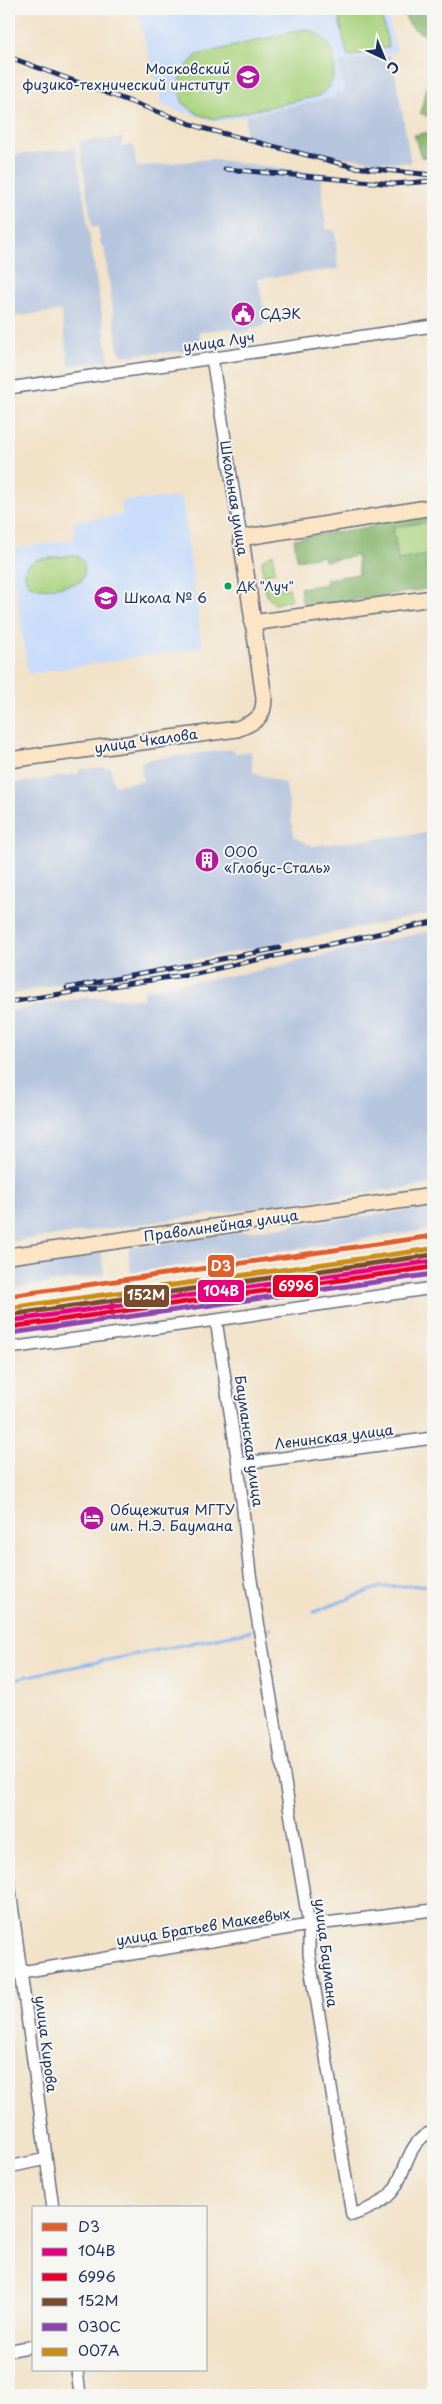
<svg xmlns="http://www.w3.org/2000/svg" width="442" height="2404" font-family="'Playpen Sans',sans-serif">
<rect width="100%" height="100%" fill="#f6f6f2"/>
<filter id="ink" filterUnits="userSpaceOnUse"><feTurbulence type="fractalNoise" baseFrequency=".02" numOctaves="2"/><feDisplacementMap in="SourceGraphic" scale="10" xChannelSelector="R" yChannelSelector="G"/><feConvolveMatrix kernelMatrix="1 2 1 2 8 2 1 2 1" color-interpolation-filters="sRGB"/></filter>
<filter id="wash" filterUnits="userSpaceOnUse"><feTurbulence type="fractalNoise" baseFrequency=".0096" numOctaves="4" result="noise"/><feDisplacementMap in="SourceGraphic" scale="20" xChannelSelector="R" yChannelSelector="G"/><feGaussianBlur stdDeviation="1.12" result="paint"/><feColorMatrix in="noise" values="0 0 0 0 0 0 0 0 0 0 0 0 0 0 0 0 0 1.4 0 .05"/><feComposite in="paint" operator="in"/></filter>
<g filter="url(#wash)">
<rect width="100%" height="100%" fill="#f2e2c8"/>
<path fill="#c9dcf9" d="M136,9H386L397,52L340,62L344,93H336V97L217,122L163,106Z
M182,497L202,647L28,674L10,549L75,539L73,521L123,515L120,501Z"/>
<path fill="#b6c5de" d="M390,55L398,88L411,163L374,161L313,153L245,136L246,116L336,97V93H344L339,62Z
M123,138L121,147L133,145L137,167L211,159L321,174L326,229L335,231L338,269L258,279L266,321L262,327L249,328L250,332L238,333L231,328L199,332L200,345L194,350L123,356L118,349L104,246H101L98,227H92L79,141Z
M76,148L109,361L69,366L61,311L9,317V158L15,155Z
M233,749L235,753L251,751L253,772L286,784L294,837L313,846L433,832V913L209,957L80,979L9,995V784L79,774V769L111,767L114,785L143,781L141,763L146,760Z
M433,930V1184L9,1242V1011L87,997L144,999V990L252,972Z
M433,1207V1229L131,1273L128,1253L131,1247Z
M101,1250L104,1275L9,1289V1263Z"/>
<path fill="#aad37e" stroke="#62816e" d="M337,9H380L389,47L348,57Z
M305,29C337,36 346,78 318,96L216,119L199,115L182,102L179,85L182,71L197,55Z
M433,521V554L398,560L393,527Z
M273,554L275,572L268,573L270,583L279,582L280,589L289,588L291,600L275,604C261,596 264,574 262,560Z
M72,555L79,557L84,562V576L80,582C63,586 18,600 26,567L36,560Z"/>
<path fill="#87b56d" stroke="#517266" d="M403,9H433V38C416,32 407,27 403,9Z
M431,72L433,73V119L420,113Z
M430,132L433,133V158L421,157L414,135Z
M433,507V521L393,527L398,560L433,554V588L303,608L300,588L327,584L326,579L359,574L357,556L324,561L323,556L297,560L294,539L375,526V517Z"/>
<g fill="none" stroke-linecap="round" stroke-linejoin="round">
<path stroke="#81b2ed" stroke-width="3" d="M314,1612L380,1587L433,1585
M268,1630L271,1629
M9,1680L251,1631"/>
</g>
</g>
<g filter="url(#ink)">
<g fill="none" stroke-linecap="round" stroke-linejoin="round">
<defs>
<path id="street" d="M212,358L241,538
M9,388L433,326
M216,1320L238,1464L250,1574L309,1925V1954L352,2215C366,2211 386,2202 395,2188C407,2168 408,2141 433,2131
M9,1348L216,1320L433,1288
M238,1464L433,1438
M9,1883L53,2208
M9,1974L309,1925L433,1910
M9,2167L46,2159
M12,2350L34,2346
M77,2370L80,2395"/>
<path id="secondary" d="M252,623L433,598
M9,760L237,729C255,722 264,719 264,698L241,538L433,507
M9,1256L433,1196"/>
</defs>
<use href="#street" stroke="#666e83" stroke-width="14"/>
<use href="#secondary" stroke="#666e83" stroke-width="18"/>
<use href="#street" stroke="#fff" stroke-width="11"/>
<use href="#secondary" stroke="#fce5c4" stroke-width="15"/>
<defs>
<path id="rail" d="M9,57L202,128L354,167L433,175
M225,169L394,184L433,181
M67,988L279,948
M9,1002L196,973L433,922"/>
</defs>
<use href="#rail" stroke="#1b2f5e" stroke-width="5"/>
<use href="#rail" stroke="#f6f6f2" stroke-width="3" stroke-dasharray="9" stroke-linecap="butt"/>
<defs>
<path id="rail-1" d="M9,1296L433,1236"/>
<path id="rail-2" d="M9,1321L433,1261"/>
<path id="rail-3" d="M10,1327L433,1267"/>
<path id="rail-4" d="M9,1315L432,1255"/>
<path id="rail-5" d="M11,1333L433,1274"/>
<path id="rail-6" d="M9,1308L431,1249"/>
</defs>
<use href="#rail-1" stroke="#f6f6f2" stroke-width="9"/>
<use href="#rail-2" stroke="#f6f6f2" stroke-width="9"/>
<use href="#rail-3" stroke="#f6f6f2" stroke-width="9"/>
<use href="#rail-4" stroke="#f6f6f2" stroke-width="9"/>
<use href="#rail-5" stroke="#f6f6f2" stroke-width="9"/>
<use href="#rail-6" stroke="#f6f6f2" stroke-width="9"/>
<use href="#rail-1" stroke="#e15d29" stroke-width="5"/>
<use href="#rail-2" stroke="#e5007d" stroke-width="5"/>
<use href="#rail-3" stroke="#e4002b" stroke-width="5"/>
<use href="#rail-4" stroke="#7a4b2a" stroke-width="5"/>
<use href="#rail-5" stroke="#8e44ad" stroke-width="5"/>
<use href="#rail-6" stroke="#cb8e13" stroke-width="5"/>
</g>
</g>
<defs>
<symbol id="university-disc" viewBox="-11 -11 22 22"><circle r="9.5" fill="#b5179e" stroke="#f6f6f2"/><path d="M0-5L7-2L0 1L-7-2ZM-4 1L0 2.5L4 1V4Q0 6-4 4Z" fill="#fff"/></symbol>
<symbol id="civic-disc" viewBox="-11 -11 22 22"><circle r="9.5" fill="#b5179e" stroke="#f6f6f2"/><path d="M-.6-6.5H3V-4.5H.6V-3L4-1V1h2V6H-6V1h2V-1L-.6-3ZM-1.2 2.5V6h2.4V2.5Z" fill="#fff"/></symbol>
<symbol id="school-disc" viewBox="-11 -11 22 22"><circle r="9.5" fill="#b5179e" stroke="#f6f6f2"/><path d="M0-5L7-2L0 1L-7-2ZM-4 1L0 2.5L4 1V4Q0 6-4 4Z" fill="#fff"/></symbol>
<symbol id="building-disc" viewBox="-11 -11 22 22"><circle r="9.5" fill="#b5179e" stroke="#f6f6f2"/><path d="M-4-6H4V6H1V3H-1V6H-4ZM-2.5-4.3h1.7v1.8h-1.7ZM.8-4.3h1.7v1.8H.8ZM-2.5-1h1.7V.8h-1.7ZM.8-1h1.7V.8H.8Z" fill="#fff"/></symbol>
<symbol id="hotel-disc" viewBox="-11 -11 22 22"><circle r="9.5" fill="#b5179e" stroke="#f6f6f2"/><path d="M-6-4.5h1.5V1H6V5H4.5V3h-9V5H-6ZM-4 0a1.8 1.8 0 1 1 3.6 0ZM.5 0V-2.5h3Q6-2.5 6 0Z" fill="#fff"/></symbol>
</defs>
<g fill-rule="evenodd">
<use href="#university-disc" x="234" y="63" width="28" height="28"/>
<use href="#civic-disc" x="229" y="300" width="28" height="28"/>
<use href="#school-disc" x="92" y="584" width="28" height="28"/>
<use href="#building-disc" x="193" y="846" width="28" height="28"/>
<use href="#hotel-disc" x="78" y="1504" width="28" height="28"/>
</g>
<circle fill="#00a651" stroke="#f6f6f2" stroke-width="2" cx="228" cy="586" r="4.5"/>
<g text-anchor="middle" stroke-width="4" stroke-linejoin="round" paint-order="stroke">
<g font-size="13" fill="#1b2f5e" stroke="#f6f6f2" text-anchor="start">
<text x="237" y="591">ДК "Луч"</text>
</g>
<g font-size="14" fill="#1b2f5e" stroke="#f6f6f2" text-anchor="start">
<text x="230" y="74" text-anchor="end">Московский<tspan x="230" dy="16">физико-технический институт</tspan></text>
<text x="260" y="319">СДЭК</text>
<text x="124" y="603">Школа № 6</text>
<text x="224" y="857">ООО<tspan x="224" dy="16">«Глобус-Сталь»</tspan></text>
<text x="110" y="1515">Общежития МГТУ<tspan x="110" dy="16">им. Н.Э. Баумана</tspan></text>
</g>
<g font-size="14" fill="#1b2f5e" stroke="#f6f6f2">
<text transform="translate(219 342) rotate(-8)" y="5">улица Луч</text>
<text transform="translate(234 498) rotate(81)" y="5">Школьная улица</text>
<text transform="translate(146 741) rotate(-8)" y="5">улица Чкалова</text>
<text transform="translate(221 1226) rotate(-8)" y="5">Праволинейная улица</text>
<text transform="translate(334 1437) rotate(-7)" y="5">Ленинская улица</text>
<text transform="translate(249 1441) rotate(82)" y="5">Бауманская улица</text>
<text transform="translate(203 1927) rotate(-9)" y="5">улица Братьев Макеевых</text>
<text transform="translate(326 1953) rotate(83)" y="5">улица Баумана</text>
<text transform="translate(46 2044) rotate(83)" y="5">улица Кирова</text>
</g>
</g>
<g stroke="#f6f6f2" stroke-width="2">
<rect x="207" y="1254" width="28" height="24" rx="5" fill="#e15d29"/>
<rect x="272" y="1274" width="47" height="24" rx="5" fill="#e4002b"/>
<rect x="197" y="1279" width="48" height="24" rx="5" fill="#e5007d"/>
<rect x="123" y="1284" width="47" height="24" rx="5" fill="#7a4b2a"/>
</g>
<g font-size="14" text-anchor="middle" font-weight="bold" fill="#fff">
<text x="221" y="1271">D3</text>
<text x="296" y="1291">6996</text>
<text x="221" y="1296">104В</text>
<text x="146" y="1300">152М</text>
</g>
<rect width="442" height="2404" fill="none" stroke="#f6f6f2" stroke-width="30"/>
<rect x="32" y="2206" width="175" height="165" fill="#f6f6f2" stroke="#9ea6b7"/>
<rect x="42" y="2223" width="25" height="8" fill="#e15d29" stroke="#9ea6b7"/>
<text x="78" y="2232" font-size="15" fill="#1b2f5e">D3</text>
<rect x="42" y="2248" width="25" height="8" fill="#e5007d" stroke="#9ea6b7"/>
<text x="78" y="2256" font-size="15" fill="#1b2f5e">104В</text>
<rect x="42" y="2273" width="25" height="8" fill="#e4002b" stroke="#9ea6b7"/>
<text x="78" y="2282" font-size="15" fill="#1b2f5e">6996</text>
<rect x="42" y="2298" width="25" height="8" fill="#7a4b2a" stroke="#9ea6b7"/>
<text x="78" y="2306" font-size="15" fill="#1b2f5e">152М</text>
<rect x="42" y="2323" width="25" height="8" fill="#8e44ad" stroke="#9ea6b7"/>
<text x="78" y="2332" font-size="15" fill="#1b2f5e">030C</text>
<rect x="42" y="2348" width="25" height="8" fill="#cb8e13" stroke="#9ea6b7"/>
<text x="78" y="2356" font-size="15" fill="#1b2f5e">007А</text>
<g transform="translate(384 58) rotate(136)" stroke="#f6f6f2" stroke-width="4" paint-order="stroke">
<path d="M0-4L9 19L0 12L-9 19Z" fill="#1b2f5e"/>
<text y="-8" font-size="14" font-weight="bold" text-anchor="middle" fill="#1b2f5e">С</text>
</g>
</svg>
